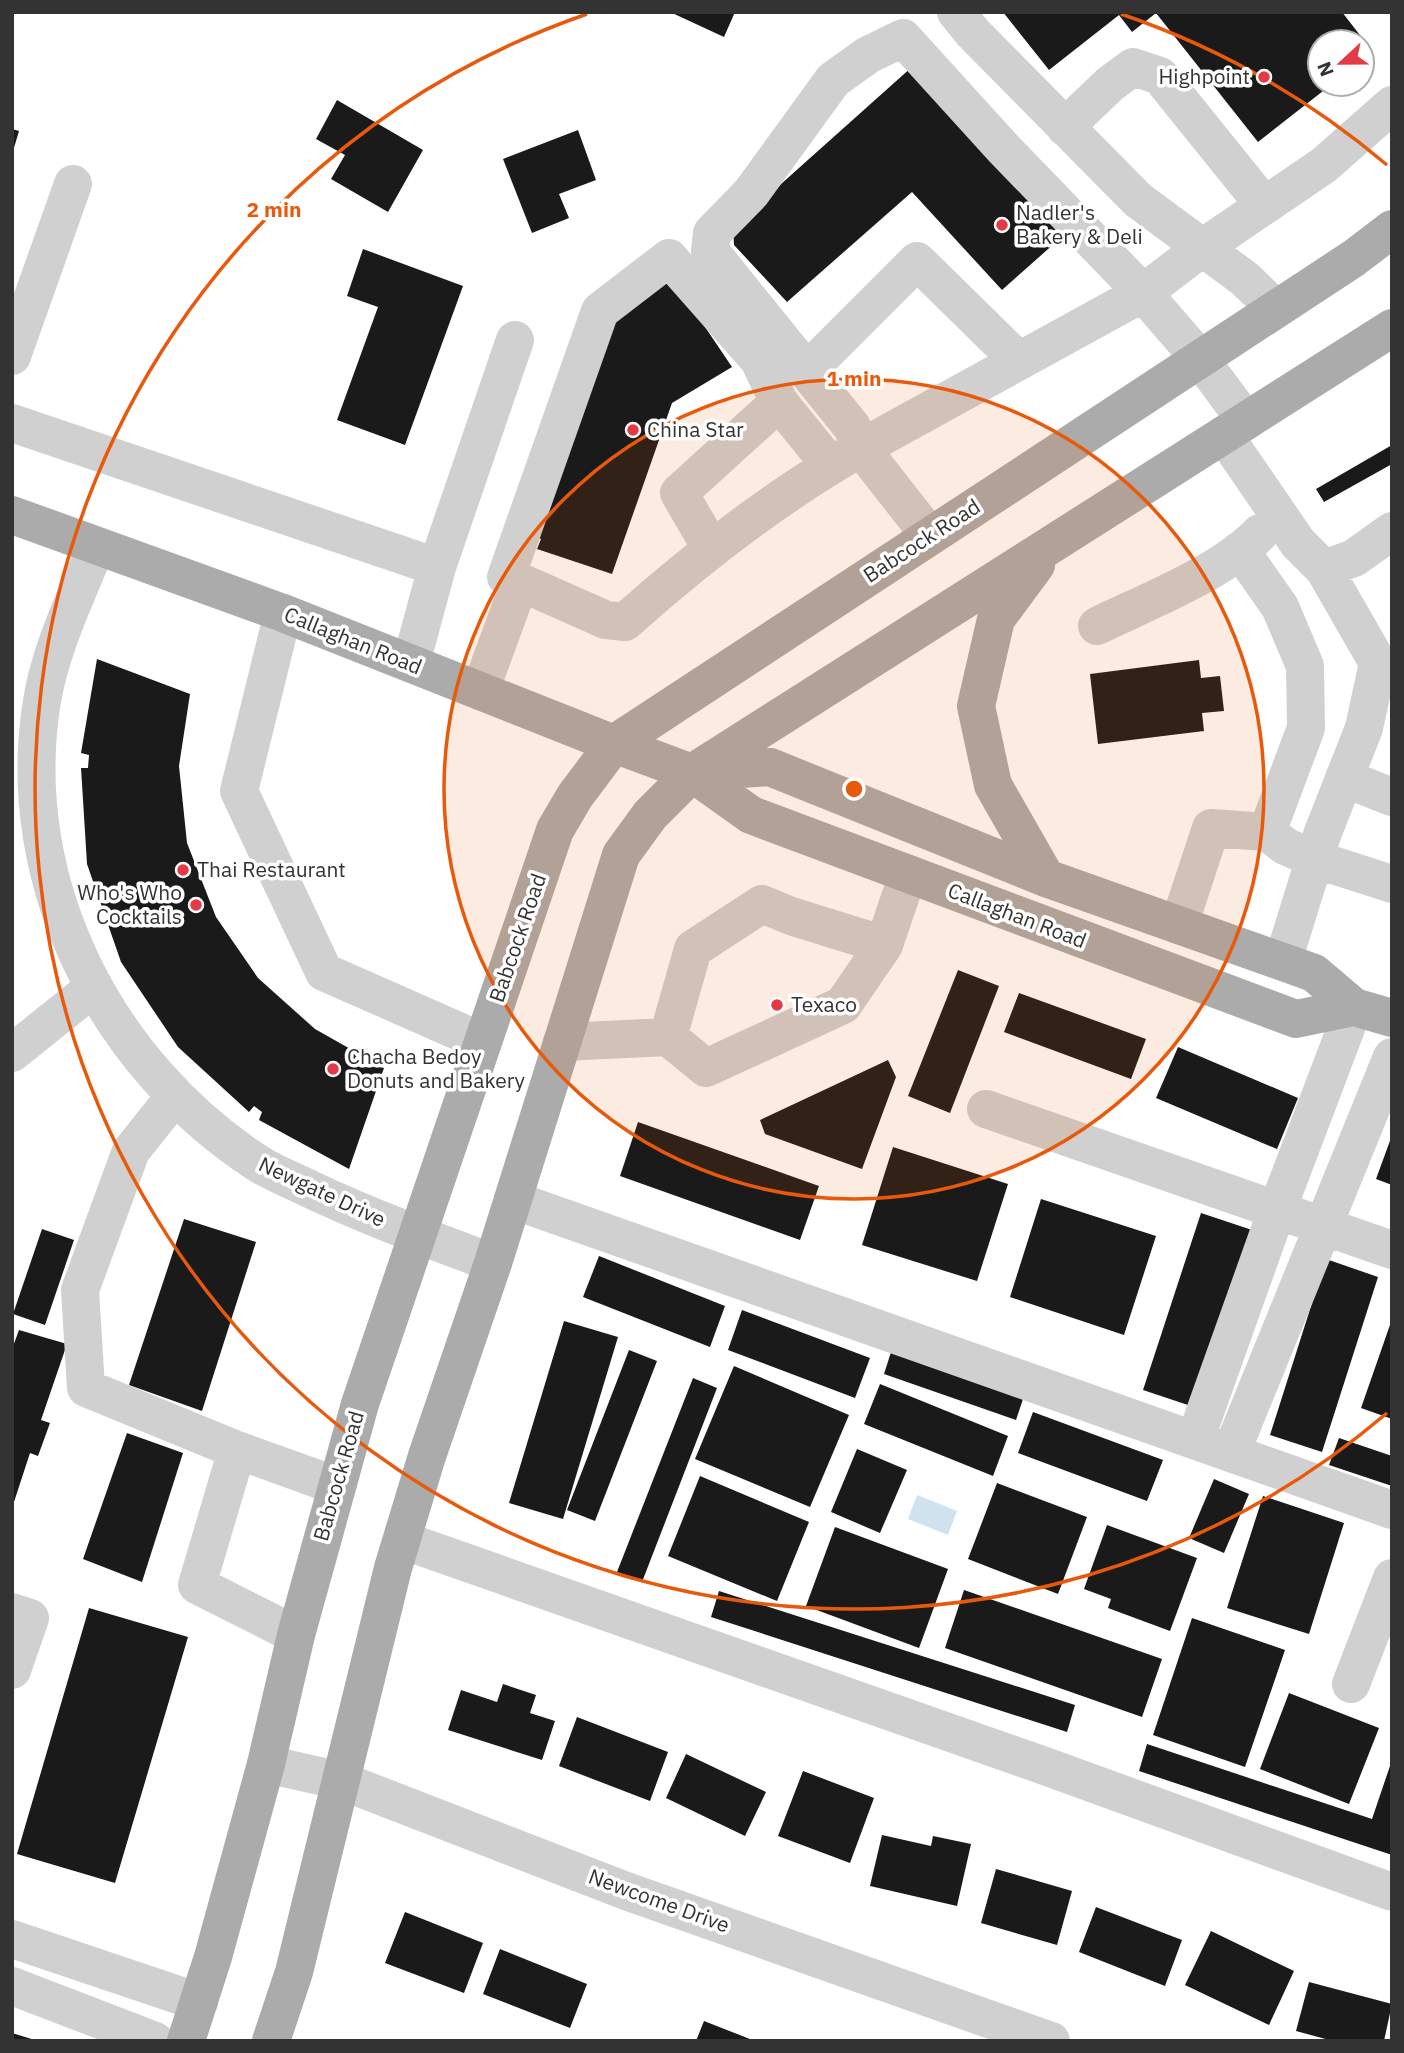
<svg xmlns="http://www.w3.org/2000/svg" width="1404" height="2053" font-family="'IBM Plex Sans',sans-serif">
<rect width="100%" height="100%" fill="#fff"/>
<path fill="#cfe2ee" d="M917,1495L957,1511L948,1535L908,1519Z"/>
<path fill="#1a1a1a" d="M670,12H735L724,37Z
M1003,12H1342L1373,52L1362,60V42H1320V84H1332L1258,142L1156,13L1132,32L1119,15L1049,70Z
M913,66L1065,234L1002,290L912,192L787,302L734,245L733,227Z
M337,100L423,150L388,212L331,179L345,155L316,139Z
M12,129L19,131L13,151H12Z
M578,130L596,180L559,194L569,218L532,233L503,159Z
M363,249L463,286L405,445L337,420L378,307L347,296Z
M672,278L732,367L672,403L612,574L537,549L541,539L529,535L619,309Z
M1392,445V464L1324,502L1316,489Z
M97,659L190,694L179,766L187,843L216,917L258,978L315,1029L384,1068L349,1169L259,1120L262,1112L254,1106L249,1112L178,1047L121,962L87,864L81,768H88L89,755L81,753Z
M1199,660L1201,678L1220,676L1224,711L1202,713L1204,731L1098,744L1090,674Z
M958,970L999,986L950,1113L908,1096Z
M1019,993L1146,1039L1131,1079L1004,1032Z
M1178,1047L1298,1098L1277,1149L1156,1098Z
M888,1060L896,1077L862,1169L765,1134L760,1120Z
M638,1122L819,1186L800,1240L620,1176Z
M1391,1138H1392V1185L1376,1179Z
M893,1147L1008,1184L977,1281L862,1245Z
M1041,1199L1156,1236L1124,1335L1010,1297Z
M1201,1213L1252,1230L1194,1407L1143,1390Z
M184,1219L256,1242L202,1411L129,1385Z
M42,1229L74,1240L45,1325L13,1314Z
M599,1256L725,1306L710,1347L583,1297Z
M1326,1259L1378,1277L1322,1452L1270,1435Z
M742,1310L870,1358L855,1398L728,1350Z
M564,1321L618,1337L563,1519L509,1503Z
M1391,1322H1392V1419L1361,1408Z
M19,1330L67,1344L41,1420L50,1423L38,1456L30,1453L13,1505L12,1349Z
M892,1349L1024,1396L1016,1420L884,1374Z
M629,1350L657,1361L595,1521L567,1510Z
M734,1366L849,1415L810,1507L695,1459Z
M693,1378L717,1388L642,1582L617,1572Z
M880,1384L1008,1436L993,1476L864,1424Z
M1033,1412L1163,1460L1147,1501L1018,1453Z
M127,1433L183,1453L142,1582L83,1559Z
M1339,1438L1392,1456V1486L1329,1465Z
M857,1449L907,1470L880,1533L831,1512Z
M700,1476L809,1522L777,1601L668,1556Z
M1214,1479L1249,1494L1224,1553L1189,1538Z
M997,1483L1087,1517L1058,1594L968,1559Z
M1263,1496L1344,1523L1309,1634L1227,1608Z
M1107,1525L1197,1558L1170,1631L1108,1608L1111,1599L1084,1589Z
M835,1527L948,1569L919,1648L806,1606Z
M964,1590L1162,1659L1142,1717L945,1648Z
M719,1591L1075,1705L1067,1732L711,1617Z
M89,1608L188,1637L115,1883L17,1854Z
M1192,1618L1285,1650L1245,1767L1153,1735Z
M503,1684L536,1695L530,1713L555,1721L542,1760L448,1730L461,1690L497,1702Z
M1289,1693L1379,1728L1349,1804L1260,1769Z
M577,1717L668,1752L650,1801L559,1766Z
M1147,1744L1372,1819L1392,1760V1855L1139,1771Z
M686,1754L766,1792L745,1836L666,1798Z
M803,1771L874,1798L850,1863L778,1836Z
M882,1835L931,1846L933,1836L971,1844L957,1906L870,1886Z
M996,1869L1072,1891L1057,1945L981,1923Z
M1096,1907L1182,1940L1165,1986L1079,1952Z
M405,1912L483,1943L464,1993L385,1963Z
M1211,1931L1294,1971L1269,2025L1185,1985Z
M500,1949L587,1984L570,2028L483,1994Z
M1309,1982L1392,2004L1384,2041H1333L1296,2031Z
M704,2021L755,2041H696Z
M12,2033L35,2040V2041H12Z"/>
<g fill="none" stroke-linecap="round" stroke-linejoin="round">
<path stroke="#d0d0d0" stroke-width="38" d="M956,12L973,33L1138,200L1245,279L1276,309
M1065,127L1110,84L1133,67L1160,76L1264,205
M12,356L73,184
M807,371L917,261L1019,361
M1246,421L1200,359L1143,293L861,448L852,427L710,251L712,233L751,193L833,80L868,55L903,38L1002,147L1143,293L1202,248L1324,165L1392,105
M12,423L437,567L411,663
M1224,435L1298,543L1324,569L1378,663L1364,728L1322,835L1283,961
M96,547C76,597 51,647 42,701C12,883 107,1066 259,1164C275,1174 294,1181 312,1190C371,1218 432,1240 493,1263
M711,548L679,493L779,402L830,465
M1240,550L1280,607L1305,666L1306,728L1267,832
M437,567L515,340
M1324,569L1354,558L1392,531
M520,582L506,577L600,311L669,258L759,360L779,402
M283,613L239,791L324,972L483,1042
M1097,626C1148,601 1220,574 1260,533
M480,691L520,582L606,620L625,622C698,557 776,496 861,448L930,536
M1344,778L1392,797
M1179,925L1211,828L1267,832L1285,846L1314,859L1392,884
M668,1037L693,949L762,904L791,916L884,945
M562,1042L668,1037L706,1068L843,1005L884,945L908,874
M12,1053L93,988
M175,1096L131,1151L80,1290L86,1388L237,1450
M986,1109L1392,1250
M513,1200L1392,1510
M1195,1440L1277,1210L1354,1007
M1231,1453L1392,1057
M402,1540L1042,1765L1392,1892
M12,1612L30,1618L12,1670
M296,1635L197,1585L237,1450L337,1486
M1351,1684L1392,1578
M266,1764L342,1781L626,1891L1051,2041
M12,1939L199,2002
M12,1986L155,2041"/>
<path stroke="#ababab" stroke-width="38" d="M12,515L283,613L614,744L692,773L751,815L1296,1019L1354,1007
M1036,565L996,619L976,706L993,785L1046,878
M698,772L770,767L1046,878L1314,973L1354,1007L1392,1018
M186,2041L213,1957L266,1764L296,1635L360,1404L555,830L575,796L614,744L1354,258L1392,229
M271,2041L294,1972L393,1568L427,1456L493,1263L621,855L650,815L692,773L1392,328"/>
</g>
<circle cx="854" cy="789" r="410" fill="#e8590c" fill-opacity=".12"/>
<g fill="none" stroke="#e8590c" stroke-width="3.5">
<circle cx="854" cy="789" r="410"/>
<path d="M1387 1413A820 820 0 1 1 587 14M1121 14A820 820 0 0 1 1387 165"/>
</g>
<g fill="#e63946" stroke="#fff" stroke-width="2.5">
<circle cx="1264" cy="77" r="7"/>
<circle cx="1002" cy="225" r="7"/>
<circle cx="633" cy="430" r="7"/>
<circle cx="183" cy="870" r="7"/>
<circle cx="196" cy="905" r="7"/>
<circle cx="777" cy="1005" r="7"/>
<circle cx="333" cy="1069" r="7"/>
</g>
<g text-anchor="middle" stroke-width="7" stroke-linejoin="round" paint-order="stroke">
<g font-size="21" fill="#333" stroke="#fff" text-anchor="start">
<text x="1250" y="84" text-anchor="end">Highpoint</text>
<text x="1016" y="220">Nadler's<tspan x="1016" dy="24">Bakery &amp; Deli</tspan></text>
<text x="647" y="437">China Star</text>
<text x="197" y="877">Thai Restaurant</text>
<text x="182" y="900" text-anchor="end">Who's Who<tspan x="182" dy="24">Cocktails</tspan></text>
<text x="791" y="1012">Texaco</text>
<text x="347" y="1064">Chacha Bedoy<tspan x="347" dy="24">Donuts and Bakery</tspan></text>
</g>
<g font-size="21" fill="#333" stroke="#fff">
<text transform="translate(922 541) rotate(-33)" y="7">Babcock Road</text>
<text transform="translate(353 641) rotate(22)" y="7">Callaghan Road</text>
<text transform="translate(1017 916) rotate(21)" y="7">Callaghan Road</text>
<text transform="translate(518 938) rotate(-71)" y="7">Babcock Road</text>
<text transform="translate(322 1192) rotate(25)" y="7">Newgate Drive</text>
<text transform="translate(339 1476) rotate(-74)" y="7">Babcock Road</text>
<text transform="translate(659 1901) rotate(20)" y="7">Newcome Drive</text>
</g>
</g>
<circle cx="854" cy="789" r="10" fill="#e8590c" stroke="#fff" stroke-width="3.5"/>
<g font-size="21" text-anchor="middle" font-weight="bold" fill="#e8590c" stroke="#fff" stroke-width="7" stroke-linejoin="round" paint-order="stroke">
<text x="274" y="217">2 min</text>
<text x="854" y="386">1 min</text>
</g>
<rect width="1404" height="2053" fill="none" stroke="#333333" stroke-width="28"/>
<g transform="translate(1341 63) rotate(248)"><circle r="33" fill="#ffffff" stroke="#adadad" stroke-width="2"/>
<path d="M0-5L12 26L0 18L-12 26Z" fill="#e63946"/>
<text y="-10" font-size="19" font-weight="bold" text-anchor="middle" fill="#333333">N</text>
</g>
</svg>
